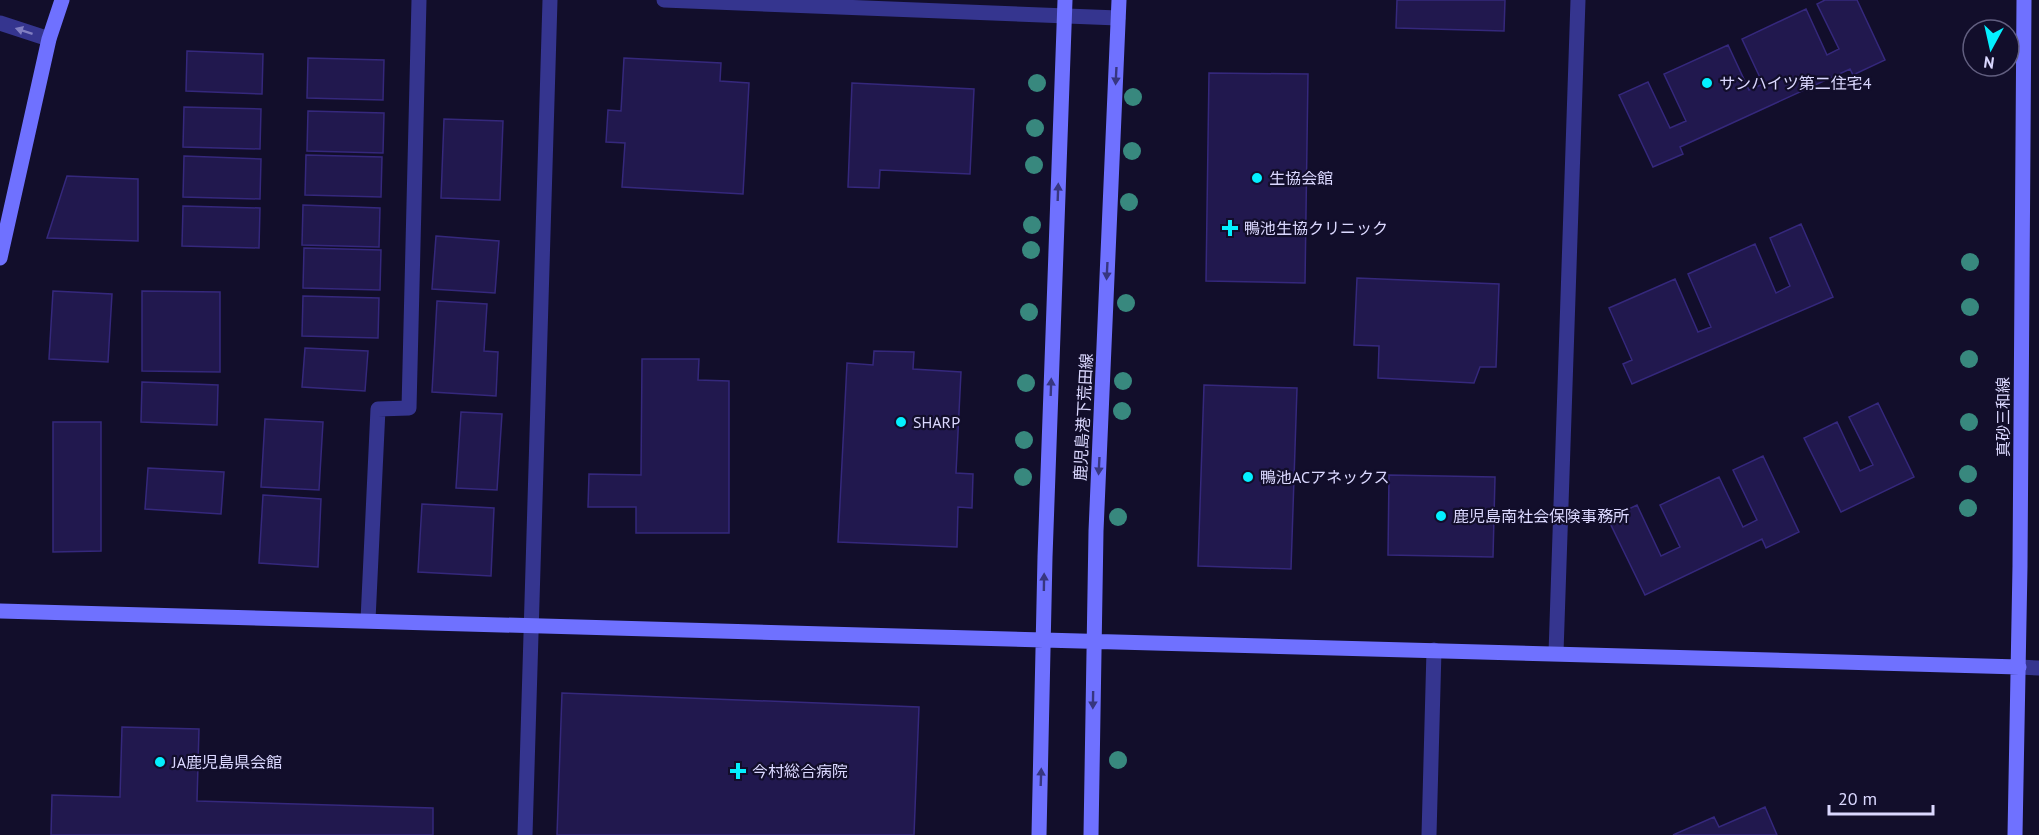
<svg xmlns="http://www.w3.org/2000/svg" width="2039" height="835" font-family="'PT Sans','Noto Sans JP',sans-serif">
<rect width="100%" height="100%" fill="#120e2b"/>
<path fill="#21184e" stroke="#35287c" stroke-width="1.5" d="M1397,0H1505L1504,31L1396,28Z
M1825,0H1857L1885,60L1853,75L1850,69L1680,147L1683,154L1653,167L1619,95L1648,82L1670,128L1686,121L1664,74L1728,45L1749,90L1763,84L1742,39L1806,9L1827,55L1839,49L1817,4Z
M187,51L263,54L262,94L186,91Z
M308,58L384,60L383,100L307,98Z
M624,58L721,63L720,81L749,83L743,194L622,187L625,143L606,142L608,110L621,111Z
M1209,73L1308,74L1305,283L1206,281Z
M852,83L974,89L970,174L880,170L879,188L848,187Z
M184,107L261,109L260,149L183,147Z
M308,111L384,113L383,153L307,151Z
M444,119L503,121L500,200L441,198Z
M306,155L382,157L381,197L305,195Z
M184,156L261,159L260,199L183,197Z
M67,176L138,179V241L47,238Z
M303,205L380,208L379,247L302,245Z
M183,206L260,208L259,248L182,246Z
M1801,224L1833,297L1632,384L1623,364L1632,360L1609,308L1675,279L1698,332L1711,327L1688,274L1755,244L1776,293L1790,286L1770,238Z
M436,236L499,241L495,293L432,289Z
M304,248L381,250L380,290L303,288Z
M1357,278L1499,284L1496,367H1480L1474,383L1378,378L1379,346L1354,345Z
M53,291L112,294L108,362L49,359Z
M142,291L220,292V372L142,371Z
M303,296L379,298L378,338L302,336Z
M437,301L487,304L484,351L498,352L496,396L432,392Z
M305,348L368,351L365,391L302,387Z
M874,351L914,352L913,369L961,372L956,473L973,474L972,508L958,507L957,547L838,542L847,363L873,365Z
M642,359H699L698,380L729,381V533H636V507H588L589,474L641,475Z
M142,382L218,385L217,425L141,422Z
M1204,385L1297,388L1291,569L1198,566Z
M1878,403L1914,477L1841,512L1804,438L1837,422L1860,471L1873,465L1849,417Z
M461,412L502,414L497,490L456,488Z
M265,419L323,422L319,490L261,487Z
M53,422H101V551L53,552Z
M1763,456L1799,532L1766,548L1762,539L1645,595L1608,519L1637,505L1661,556L1680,547L1660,505L1719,477L1743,527L1757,520L1733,470Z
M148,468L224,472L221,514L145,509Z
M1389,475L1495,477L1493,557L1388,555Z
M263,495L321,499L318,567L259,563Z
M422,504L494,508L491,576L418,572Z
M562,693L919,707L914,835H557Z
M122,727L199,729L197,801L433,808V835H51L52,795L120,797Z
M1765,807L1777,835H1673L1714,817L1719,827Z"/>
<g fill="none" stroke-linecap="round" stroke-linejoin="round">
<path stroke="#35358f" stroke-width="15" d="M368,620L378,409L409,408L419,0"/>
<path stroke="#35358f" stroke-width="15" d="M664,0L1118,18
M0,23L49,39
M1556,653L1578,0
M2019,667L2039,668
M525,835L550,0
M1429,835L1434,650"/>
<path stroke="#6f71ff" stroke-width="15" d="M0,258L49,39L62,0
M0,611L2019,667
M1039,835L1045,557L1065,0
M1091,835L1096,531L1119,0
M2015,835L2020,566L2024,0"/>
</g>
<g fill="#38887e">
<circle cx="1037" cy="83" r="9"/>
<circle cx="1133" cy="97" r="9"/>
<circle cx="1035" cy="128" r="9"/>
<circle cx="1132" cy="151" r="9"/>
<circle cx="1034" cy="165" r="9"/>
<circle cx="1129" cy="202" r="9"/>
<circle cx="1032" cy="225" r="9"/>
<circle cx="1031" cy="250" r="9"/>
<circle cx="1970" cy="262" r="9"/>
<circle cx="1126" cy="303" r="9"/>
<circle cx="1970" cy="307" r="9"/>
<circle cx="1029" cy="312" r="9"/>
<circle cx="1969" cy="359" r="9"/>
<circle cx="1123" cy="381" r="9"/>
<circle cx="1026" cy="383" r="9"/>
<circle cx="1122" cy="411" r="9"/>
<circle cx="1969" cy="422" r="9"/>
<circle cx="1024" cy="440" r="9"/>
<circle cx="1968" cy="474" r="9"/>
<circle cx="1023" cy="477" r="9"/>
<circle cx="1968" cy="508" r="9"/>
<circle cx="1118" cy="517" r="9"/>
<circle cx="1118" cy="760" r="9"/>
</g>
<defs><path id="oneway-solid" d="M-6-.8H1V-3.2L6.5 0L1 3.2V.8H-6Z" transform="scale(1.5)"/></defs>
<use fill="#807ec1" href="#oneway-solid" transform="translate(24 31) rotate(-162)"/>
<g fill="#373680">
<use href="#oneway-solid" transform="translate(1116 76) rotate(93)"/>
<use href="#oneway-solid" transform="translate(1058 192) rotate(-88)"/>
<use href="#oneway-solid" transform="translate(1107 271) rotate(93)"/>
<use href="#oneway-solid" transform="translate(1051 387) rotate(-88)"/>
<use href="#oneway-solid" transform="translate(1099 466) rotate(93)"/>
<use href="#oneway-solid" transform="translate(1044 582) rotate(-89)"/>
<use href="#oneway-solid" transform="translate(1093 700) rotate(91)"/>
<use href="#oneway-solid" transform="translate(1041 777) rotate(-88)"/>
</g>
<g fill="#04f0ff" stroke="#120e2b" stroke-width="2">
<circle cx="1707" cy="83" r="6"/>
<circle cx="1257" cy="178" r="6"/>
<path d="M1227 219h6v6h6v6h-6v6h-6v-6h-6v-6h6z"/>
<circle cx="901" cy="422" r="6"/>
<circle cx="1248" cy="477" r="6"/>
<circle cx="1441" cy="516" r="6"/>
<circle cx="160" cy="762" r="6"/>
<path d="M735 762h6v6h6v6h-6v6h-6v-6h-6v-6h6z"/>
</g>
<g text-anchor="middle" stroke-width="4.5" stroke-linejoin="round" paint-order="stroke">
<g font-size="16" fill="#dbd8ff" stroke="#120e2b" text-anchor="start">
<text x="1719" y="89">サンハイツ第二住宅4</text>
<text x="1269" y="184">生協会館</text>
<text x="1244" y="234">鴨池生協クリニック</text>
<text x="913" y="428">SHARP</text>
<text x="1260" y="483">鴨池ACアネックス</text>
<text x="1453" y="522">鹿児島南社会保険事務所</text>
<text x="172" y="768">JA鹿児島県会館</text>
<text x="752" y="777">今村総合病院</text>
</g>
<g font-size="16" fill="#dbd8ff" stroke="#120e2b">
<text transform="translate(1083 417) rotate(-87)" y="6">鹿児島港下荒田線</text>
<text transform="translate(2003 417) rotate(-90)" y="6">真砂三和線</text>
</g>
</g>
<g transform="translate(1991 48) rotate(188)"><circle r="28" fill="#120e2b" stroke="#625f80" stroke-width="1.5"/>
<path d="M0-4.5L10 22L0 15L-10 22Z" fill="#04f0ff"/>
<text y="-9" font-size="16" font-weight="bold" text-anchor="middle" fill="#dbd8ff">N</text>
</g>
<path d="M1829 805v9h104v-9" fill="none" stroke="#dbd8ff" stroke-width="3"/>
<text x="1838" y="805" font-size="18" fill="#dbd8ff" stroke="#120e2b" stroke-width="4.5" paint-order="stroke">20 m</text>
</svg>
